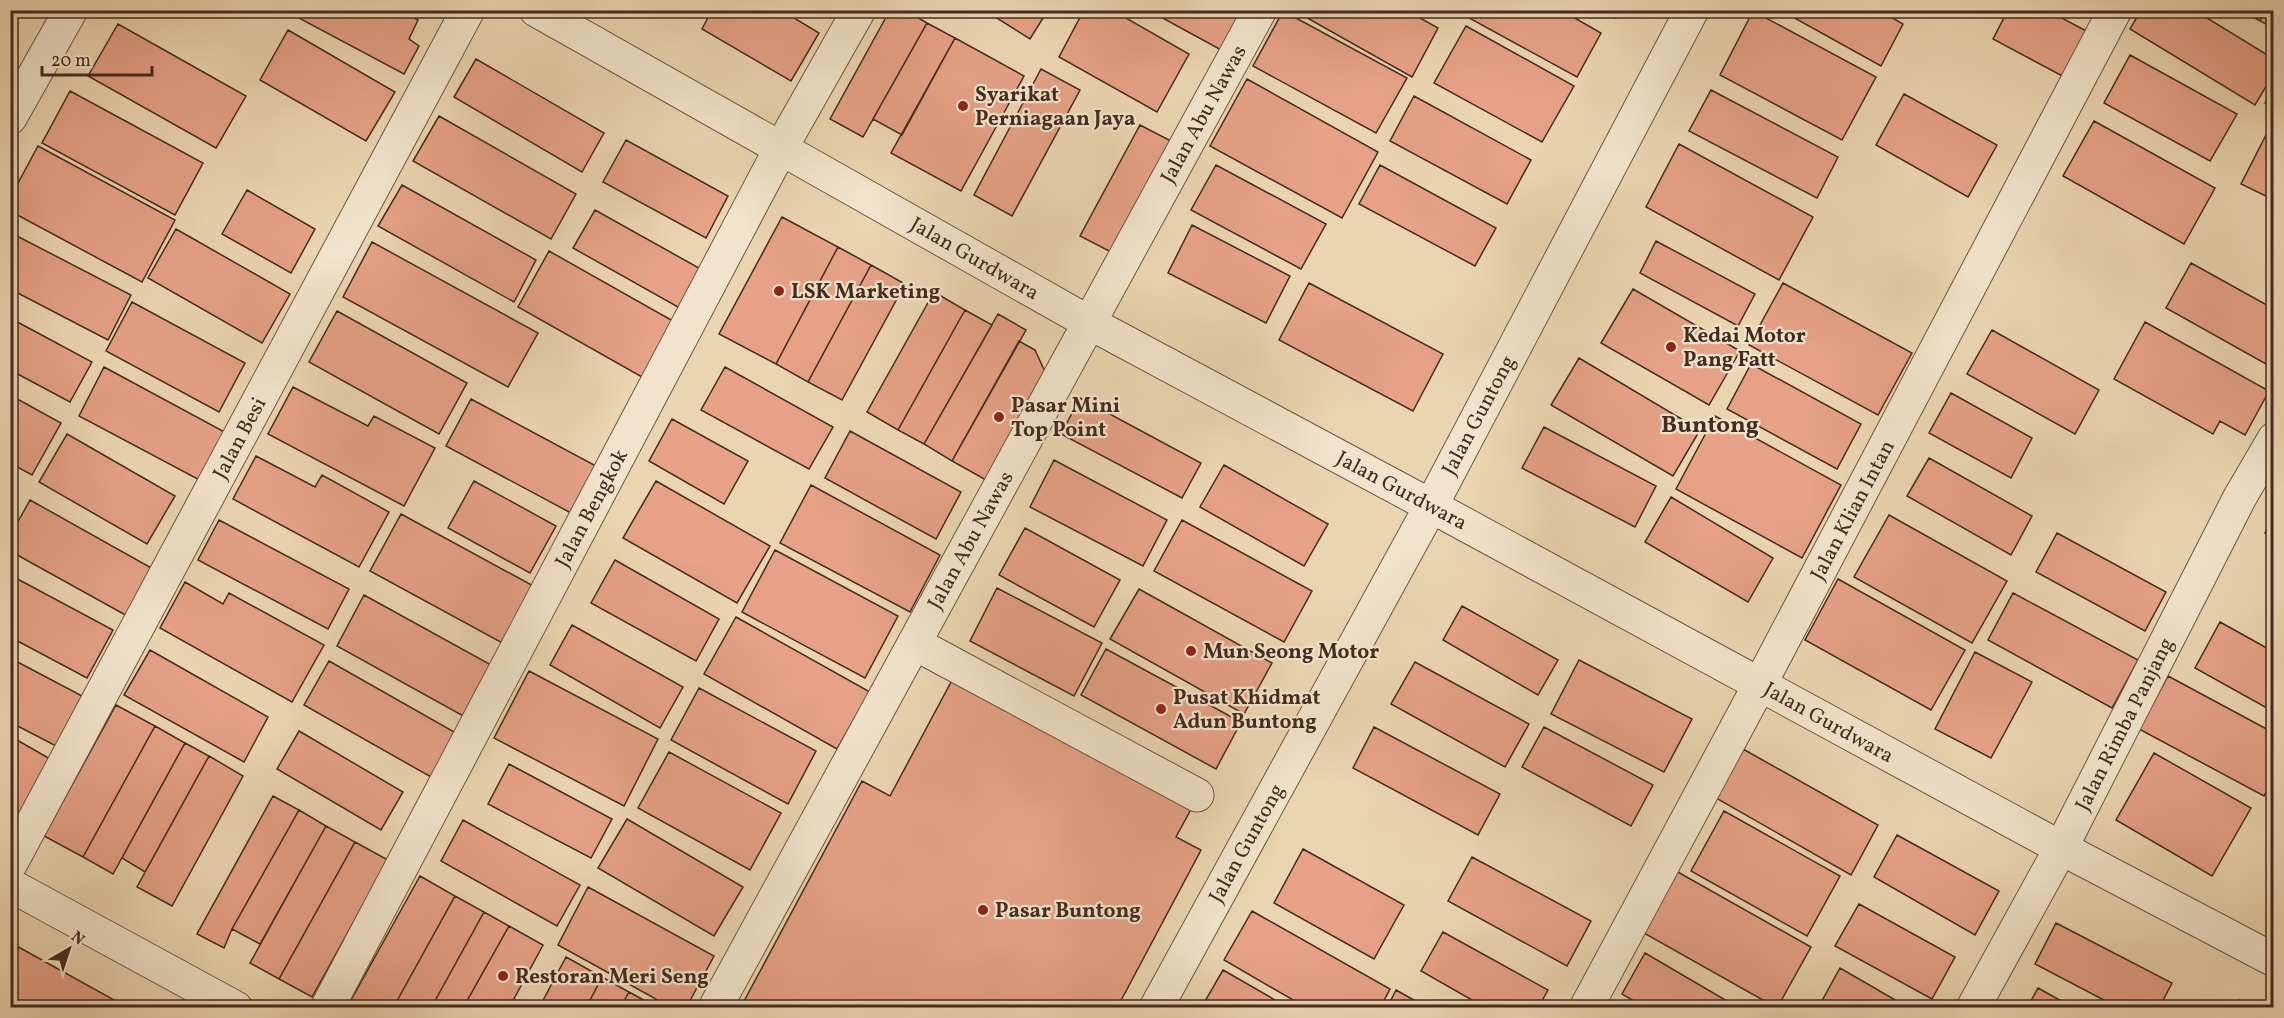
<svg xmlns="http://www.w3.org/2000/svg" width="2284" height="1018" font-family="Vollkorn,serif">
<rect width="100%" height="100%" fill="#ebd5b1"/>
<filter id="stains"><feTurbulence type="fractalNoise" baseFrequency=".00333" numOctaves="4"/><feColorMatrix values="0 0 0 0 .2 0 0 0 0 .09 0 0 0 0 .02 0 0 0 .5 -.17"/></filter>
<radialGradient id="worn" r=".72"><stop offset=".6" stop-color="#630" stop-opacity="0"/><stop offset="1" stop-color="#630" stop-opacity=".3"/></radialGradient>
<path fill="#e6a186" stroke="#452b1f" stroke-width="1.5" d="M297,10H400L418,20L409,39L419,46L404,74L295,16Z
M712,10H781L819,33L791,81L702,29Z
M890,10H905L927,23L863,137L830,119Z
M984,10H1048L1030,39Z
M1084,10H1112L1189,54L1157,112L1059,57Z
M1148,10H1244L1223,51Z
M1293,10H1406L1438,28L1412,77Z
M1461,10H1561L1601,33L1577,77L1460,13Z
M1602,10H1619L1615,18Z
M1780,10H1879L1903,24L1881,66Z
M2008,10H2047L2092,34L2068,79L1993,39Z
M2141,10H2194L2274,59V73L2255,105L2130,29Z
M2241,10H2266L2260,21Z
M2266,10H2274V28L2260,21Z
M1283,11L1407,78L1376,133L1253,66Z
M1753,11L1876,77L1842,140L1720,75Z
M927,23L955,38L902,135L873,119Z
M118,24L246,96L216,148L88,76Z
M1466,26L1574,86L1542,142L1434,83Z
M288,30L395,92L366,141L260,80Z
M955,38L1024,76L961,191L891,153Z
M2130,55L2237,114L2210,161L2104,103Z
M476,59L604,133L582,172L454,97Z
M1041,69L1080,90L1012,216L974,195Z
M1247,79L1378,152L1342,218L1210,146Z
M2274,88V108L2265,103Z
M1711,90L1838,157L1817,198L1689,131Z
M70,91L203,163L175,215L42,143Z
M1904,94L1997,145L1968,197L1876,145Z
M1414,96L1531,160L1507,204L1390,141Z
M439,116L576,194L551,239L413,161Z
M2094,121L2215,188L2184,244L2063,176Z
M1140,125L1171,141L1111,252L1080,236Z
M2266,135L2274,139V200L2241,184Z
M626,140L728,196L706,238L603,182Z
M1679,144L1813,217L1779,280L1646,207Z
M38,146L175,220L142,282L10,211V198Z
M1216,165L1326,224L1301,269L1191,210Z
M1380,165L1496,228L1475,266L1359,204Z
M402,185L536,260L514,302L378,226Z
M247,190L315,229L291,273L222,234Z
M595,210L706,272L685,311L573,248Z
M782,217L838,247L776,364L719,334Z
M1192,225L1290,276L1266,323L1168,273Z
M176,229L290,294L262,343L148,278Z
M15,235L131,295L108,340L10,289V244Z
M1656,241L1755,294L1738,326L1640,273Z
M372,242L538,333L508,387L343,297Z
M838,247L871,265L808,382L776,364Z
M549,251L673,321L642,377L518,307Z
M2191,263L2274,309V351L2266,364L2166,308Z
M871,265L905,284L842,400L808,382Z
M1309,283L1443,354L1413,411L1279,340Z
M1783,283L1912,353L1878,415L1749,345Z
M1633,289L1740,351L1709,405L1601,343Z
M934,292L965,310L898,430L867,412Z
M132,302L245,363L219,412L106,351Z
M965,310L992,325L924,444L898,430Z
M337,311L467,383L439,434L309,362Z
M998,314L1026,330L952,461L924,444Z
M10,318L92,362L70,402L10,370Z
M2145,322L2269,391L2245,435L2220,421L2213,434L2114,379Z
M1992,330L2099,390L2075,434L1967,374Z
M1019,341L1035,350L1046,374L986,480L952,461Z
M1579,358L1700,430L1673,476L1551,405Z
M1751,364L1861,424L1837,469L1727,409Z
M104,367L232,436L207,484L79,416Z
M725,367L833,427L809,469L701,410Z
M293,387L368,426L374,416L435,448L404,506L268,434Z
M1951,393L2032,438L2011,478L1929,433Z
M10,395L61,423L32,475L10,463Z
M1080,398L1201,463L1182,498L1061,434Z
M471,399L596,466L571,513L446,446Z
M1715,416L1841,485L1802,558L1676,489Z
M672,419L748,461L724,504L649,461Z
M1544,427L1656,486L1635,527L1522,468Z
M850,431L961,492L936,539L825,478Z
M67,434L175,496L147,544L39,482Z
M256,456L315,487L322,475L389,512L359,567L233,499Z
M1929,458L2032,516L2011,555L1907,496Z
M1054,460L1167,520L1143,566L1030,507Z
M1224,465L1328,524L1304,566L1200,507Z
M474,481L556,526L530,573L448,528Z
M656,481L770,546L737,603L623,538Z
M811,485L940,555L910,612L780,543Z
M1671,497L1773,558L1748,602L1645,542Z
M30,500L155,570L129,617L10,551V536Z
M401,514L537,588L506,645L370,571Z
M1889,515L2007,581L1972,643L1854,577Z
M2274,518V537L2265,533Z
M219,520L349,589L328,629L198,560Z
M1182,520L1312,591L1284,642L1154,571Z
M1025,528L1120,580L1094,627L999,575Z
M2057,533L2166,592L2145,631L2036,572Z
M775,550L898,616L865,678L742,612Z
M615,560L719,619L696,661L591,603Z
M10,575L113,630L87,678L10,637Z
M1838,579L1965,650L1931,710L1805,640Z
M185,582L223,604L229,593L324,645L292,702L160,628Z
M997,588L1102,643L1074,696L970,641Z
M1139,589L1272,663L1244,714L1110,639Z
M2013,593L2138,660L2112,708L1988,640Z
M364,595L493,666L465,717L337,646Z
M1462,606L1558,660L1538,695L1443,640Z
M736,617L870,692L837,749L704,674Z
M2220,622L2274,652V712L2195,668Z
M572,625L683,687L660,728L550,665Z
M1106,649L1241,722L1216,769L1081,695Z
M150,650L268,717L244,762L124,695Z
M1975,652L2032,682L1991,758L1935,729Z
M10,658L84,697L58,747L10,722Z
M1579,660L1692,719L1664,772L1551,714Z
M329,661L456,733L431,777L304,705Z
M1415,662L1529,724L1505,767L1391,704Z
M529,671L658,739L624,806L494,738Z
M957,671L1196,800L1176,837L1201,850L1117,1008H752L743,1003L862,781L890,796Z
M2168,676L2274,733V779L2264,796L2139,729Z
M699,688L816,751L788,804L671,740Z
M116,705L155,726L83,857L44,836Z
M155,726L185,743L113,874L83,857Z
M1374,727L1500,794L1478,835L1353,768Z
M1544,727L1653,785L1631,826L1522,767Z
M299,731L403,792L381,830L277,769Z
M10,736L52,760L10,835Z
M185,743L209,756L145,872L122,858Z
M1743,749L1878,825L1851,875L1716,798Z
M669,752L781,813L750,870L638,808Z
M2154,753L2251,808L2212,876L2116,820Z
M209,756L243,776L172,906L137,887Z
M509,764L612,819L591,858L488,804Z
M273,796L299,810L232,929L224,948L197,934Z
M299,810L326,826L260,944L232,929Z
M1724,811L1840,876L1807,936L1691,871Z
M627,819L743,887L714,936L598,868Z
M463,820L580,885L557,926L441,861Z
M326,826L355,842L279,979L250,963Z
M1897,835L1999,891L1975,935L1874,877Z
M355,842L388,860L312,997L279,979Z
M1303,849L1404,905L1374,959L1274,903Z
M1472,857L1591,921L1567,966L1448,901Z
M1676,871L1811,947L1777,1008L1642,932Z
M420,876L455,896L393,1008H360L350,1002Z
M588,887L714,956L686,1008H672L558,945Z
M455,896L484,912L431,1008H393Z
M1859,904L1955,957L1932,999L1835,946Z
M1252,911L1390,989L1380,1008H1307L1224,960Z
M484,912L509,926L463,1008H431Z
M2056,923L2172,983L2159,1008H2119L2035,964Z
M509,926L543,945L509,1008H463Z
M1443,932L1548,990L1538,1008H1486L1421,971Z
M13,944L125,1006L124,1008H10V948Z
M1645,953L1739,1008H1646L1622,994Z
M566,957L602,977L586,1008H539Z
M1840,968L1909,1008H1818Z
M1223,970L1289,1008H1201Z
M602,977L629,992L620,1008H586Z
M2038,988L2074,1008H2027Z
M1396,990L1428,1008H1387Z
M629,992L658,1008H620Z
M2239,1000L2252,1008H2234Z"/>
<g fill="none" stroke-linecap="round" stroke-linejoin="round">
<defs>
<path id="minor" d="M536,10L1088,322L1431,506L2061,848L2274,960
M10,118L71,10
M914,643L1197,795
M10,865L468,10
M10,885L236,1008
M327,1008L781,148L859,10
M715,1008L1260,10
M1156,1008L1431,506L1692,10
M1586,1008L1760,684L2115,10
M1973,1008L2061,848L2240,497L2274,439"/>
</defs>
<use href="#minor" stroke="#6e5644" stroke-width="35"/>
<use href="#minor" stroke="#f2e4cc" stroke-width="33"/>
</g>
<g fill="#8f2418" stroke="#f2e4cc" stroke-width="2">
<circle cx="963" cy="106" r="6"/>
<circle cx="779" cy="291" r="6"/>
<circle cx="1671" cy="347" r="6"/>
<circle cx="999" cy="417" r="6"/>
<circle cx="1191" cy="651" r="6"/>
<circle cx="1161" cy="709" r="6"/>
<circle cx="983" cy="910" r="6"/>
<circle cx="503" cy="976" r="6"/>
</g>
<g text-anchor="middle" stroke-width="4.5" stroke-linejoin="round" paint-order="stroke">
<g font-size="21" font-weight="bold" fill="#452b1f" stroke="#f2e4cc" text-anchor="start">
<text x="975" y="101">Syarikat<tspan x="975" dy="24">Perniagaan Jaya</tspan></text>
<text x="791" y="298">LSK Marketing</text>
<text x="1683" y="342">Kedai Motor<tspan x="1683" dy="24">Pang Fatt</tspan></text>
<text x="1011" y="412">Pasar Mini<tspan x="1011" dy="24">Top Point</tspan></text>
<text x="1203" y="658">Mun Seong Motor</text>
<text x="1173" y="704">Pusat Khidmat<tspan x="1173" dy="24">Adun Buntong</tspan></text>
<text x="995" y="917">Pasar Buntong</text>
<text x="515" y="983">Restoran Meri Seng</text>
</g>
<g font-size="21" fill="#452b1f" stroke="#f2e4cc">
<text transform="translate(1203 114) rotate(-61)" y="7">Jalan Abu Nawas</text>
<text transform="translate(975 258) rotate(30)" y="7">Jalan Gurdwara</text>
<text transform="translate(1478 415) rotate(-62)" y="7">Jalan Guntong</text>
<text transform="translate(239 438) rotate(-62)" y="7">Jalan Besi</text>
<text transform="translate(1402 490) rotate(28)" y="7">Jalan Gurdwara</text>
<text transform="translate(591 508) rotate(-62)" y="7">Jalan Bengkok</text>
<text transform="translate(1852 510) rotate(-62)" y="7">Jalan Klian Intan</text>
<text transform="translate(970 540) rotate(-61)" y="7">Jalan Abu Nawas</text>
<text transform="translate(1829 722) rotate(29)" y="7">Jalan Gurdwara</text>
<text transform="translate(2124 724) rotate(-63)" y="7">Jalan Rimba Panjang</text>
<text transform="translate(1246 843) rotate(-61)" y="7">Jalan Guntong</text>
</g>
<g font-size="24" font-weight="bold" fill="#452b1f" stroke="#f2e4cc">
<text x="1710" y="432">Buntong</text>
</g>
</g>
<rect width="2284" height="1018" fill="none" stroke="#ebd5b1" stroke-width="36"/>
<rect x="12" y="12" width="2260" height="994" fill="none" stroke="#452b1f" stroke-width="3"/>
<rect x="18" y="18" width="2248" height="982" fill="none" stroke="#452b1f" stroke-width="1.5"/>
<g transform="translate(69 949) rotate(39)" stroke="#f2e4cc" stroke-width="4.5" paint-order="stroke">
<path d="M0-4.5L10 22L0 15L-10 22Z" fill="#452b1f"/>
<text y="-9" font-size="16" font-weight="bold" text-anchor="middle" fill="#452b1f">N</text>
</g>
<path d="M42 66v9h110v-9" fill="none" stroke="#452b1f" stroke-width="3"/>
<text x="51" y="66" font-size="18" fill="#452b1f" stroke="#f2e4cc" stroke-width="4.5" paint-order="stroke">20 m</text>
<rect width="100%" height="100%" filter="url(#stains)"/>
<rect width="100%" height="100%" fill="url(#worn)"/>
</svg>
